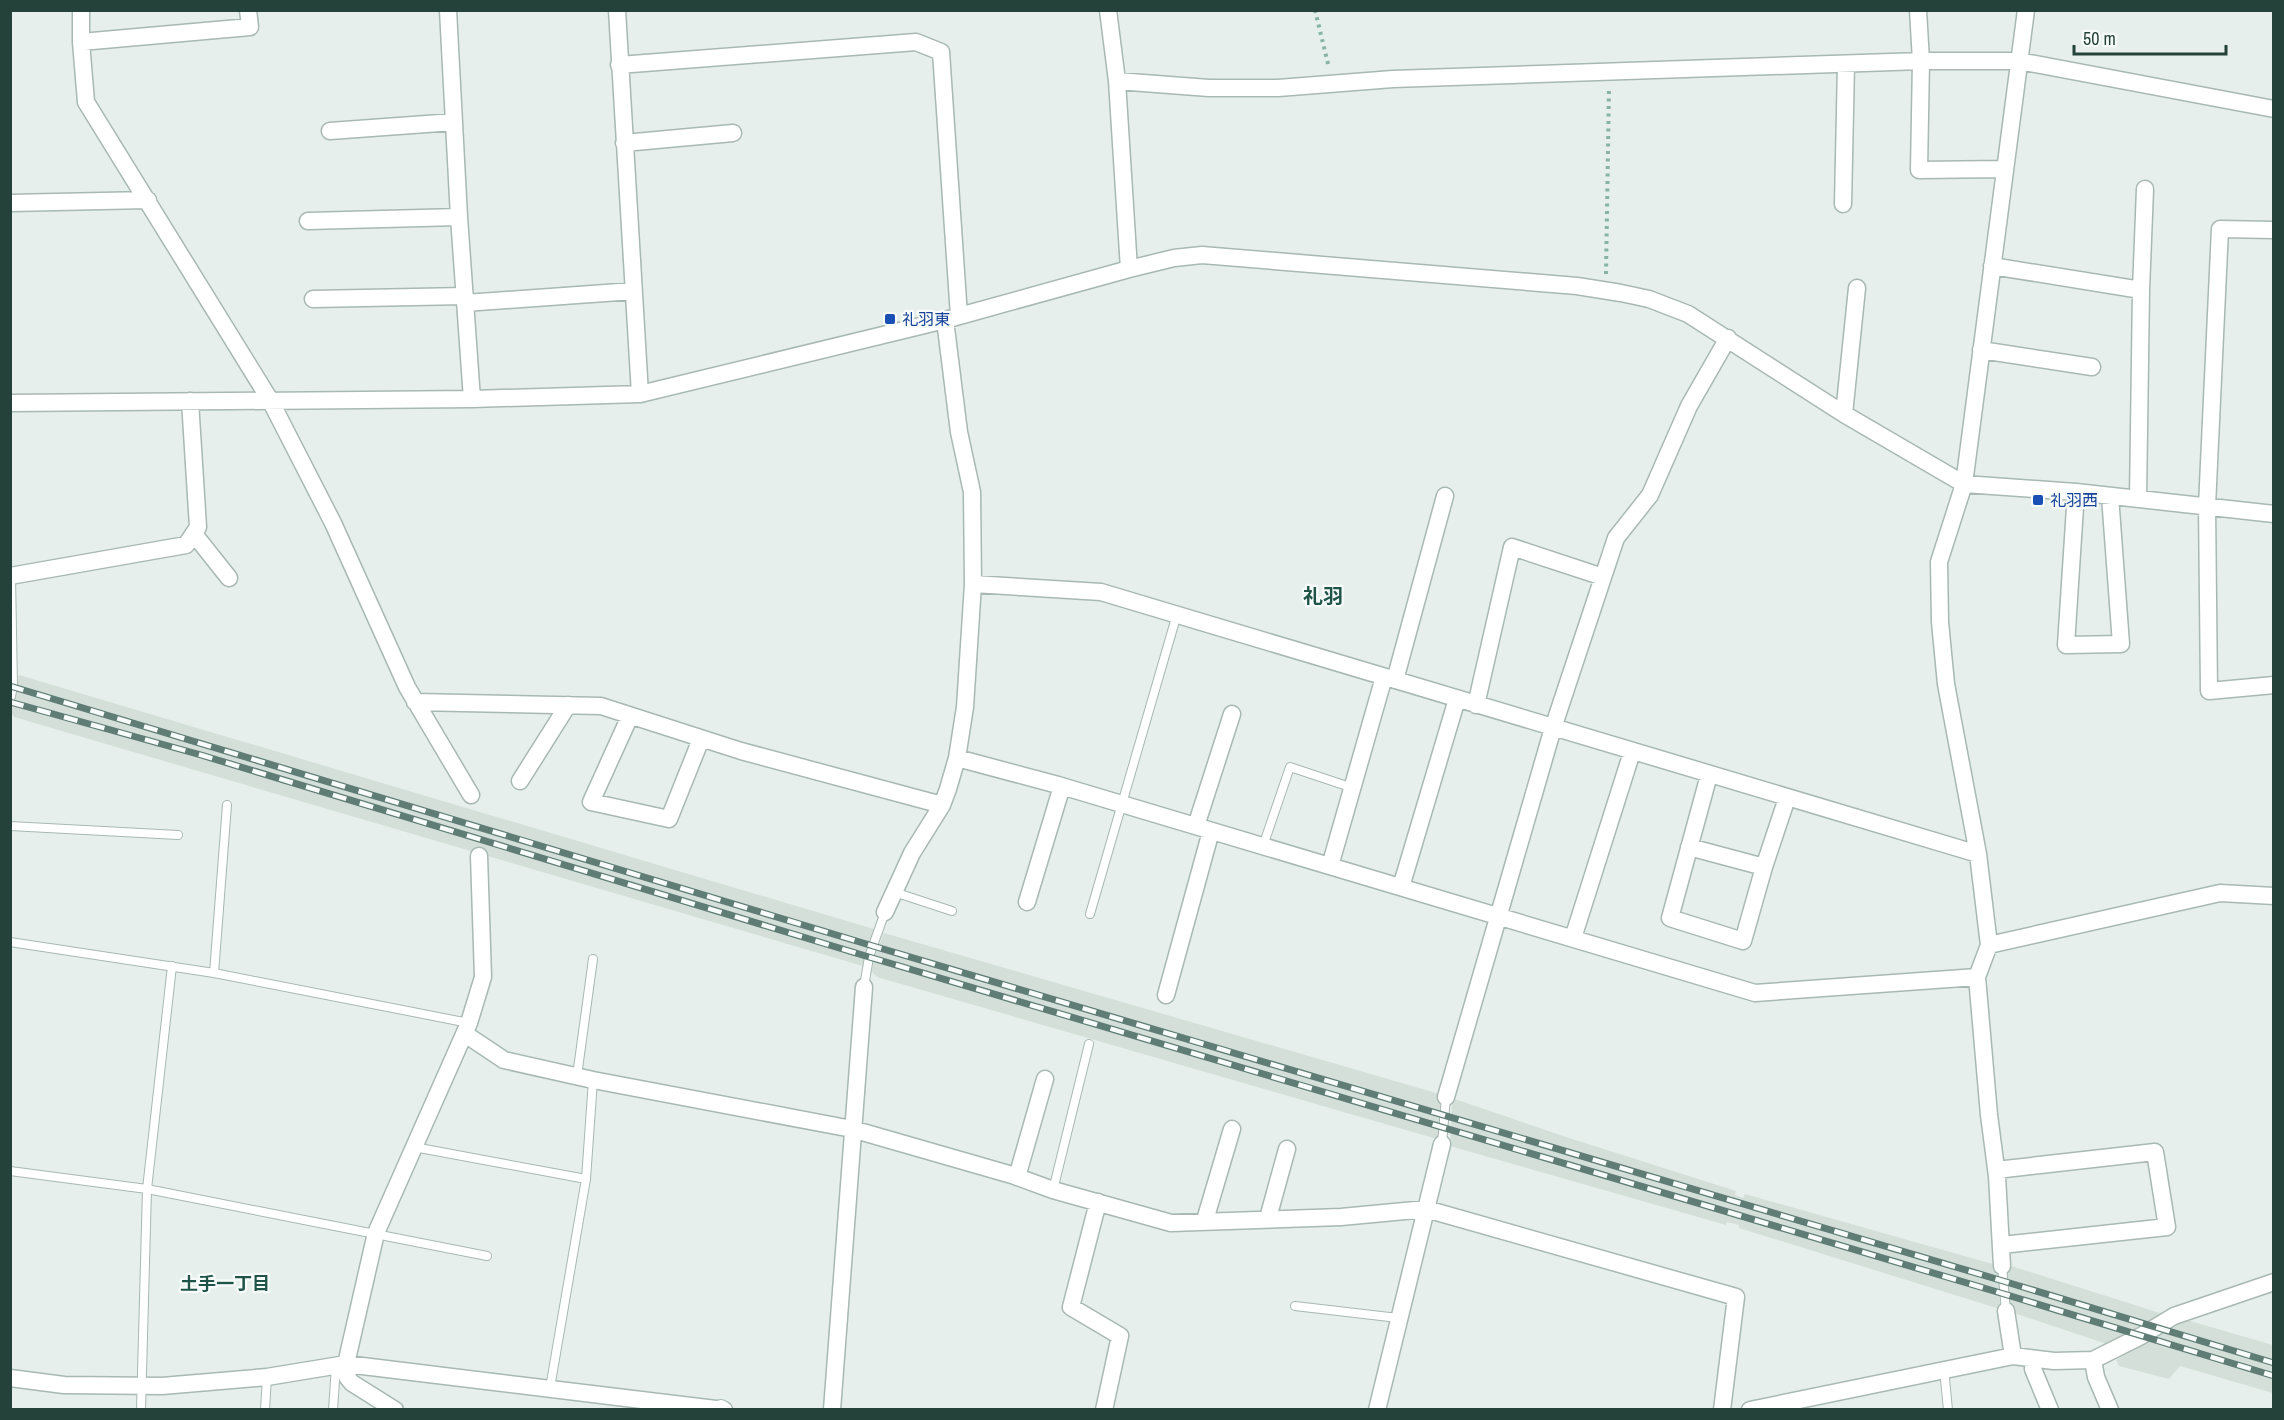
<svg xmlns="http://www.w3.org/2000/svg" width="2284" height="1420" font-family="'Archivo Narrow','Noto Sans JP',sans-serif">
<rect width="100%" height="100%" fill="#e6efeb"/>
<path fill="#d4dfda" d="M19,675L877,930L863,966L14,717L11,712Z
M884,933L1443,1095L1440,1104V1132L1437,1139L877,977L872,972L873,961Z
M1452,1098L1566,1137L1736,1191L1735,1195L1743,1198L1745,1194L1996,1265L1999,1275L2000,1309L1739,1228V1225L1727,1222L1726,1225L1450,1146Z
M2008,1265L2163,1314L2110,1345L2011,1312L2005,1269Z
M2183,1319L2273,1345V1393L2180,1366L2169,1379L2119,1366L2116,1360Z"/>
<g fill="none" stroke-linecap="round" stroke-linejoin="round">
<defs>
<path id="lane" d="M10,700L13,687L11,576
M10,826L178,835
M1263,846L1290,767L1353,788
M894,892L952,911
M1090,914L1177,614
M10,942L214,973L469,1023
M214,973L227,805
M864,987L869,957L885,912
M577,1076L593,959
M1442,1144L1446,1097
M414,1147L586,1179L593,1080
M10,1171L147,1189L487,1256
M1053,1190L1089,1044
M2002,1266L2006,1311
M1295,1306L1398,1318
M1944,1369L1948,1410
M550,1388L586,1179
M141,1410L147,1189L172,966
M265,1410L267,1377
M333,1410L336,1366"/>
<path id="street" d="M81,10V42L86,102L270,400L333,523L407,687L471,795
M448,10L459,217L472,399
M617,10L640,394
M1108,10L1117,81L1129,269
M1918,10L1921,61L1919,170L2005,169
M81,42L250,27L248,10
M619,65L916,42L941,52L959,316
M1117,81L1209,88H1278L1393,79L1921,61H2019L2274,109
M330,131L454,122
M624,143L733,133
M10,203L148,200
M1843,204L1846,64
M308,221L459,217
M2274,230L2220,229L2207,506L2209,691L2274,685
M1992,266L2141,290
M313,299L465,296
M465,303L633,291
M1981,350L2092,367
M10,403L472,399L640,394L945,320L1129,269L1174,258L1202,255L1577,286L1621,293L1649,299L1688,314L1844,414L1964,484L2076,492L2274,514
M1844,414L1857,288
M2076,492L2066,645L2121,644L2110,496
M2138,499L2141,290L2145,189
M194,534L229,578
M10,576L186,545L198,527L190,401
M973,584L1101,592L1978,854
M1395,680L1445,496
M415,702L601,706L741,751L942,805
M1476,705L1512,547L1603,577
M630,716L591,802L669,819L701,739
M957,758L1058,785L1755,993L1977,977
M520,781L568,705
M1196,826L1232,714
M1689,847L1764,867L1743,941L1670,918L1709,775
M1330,866L1384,677
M1764,867L1787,798
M1401,887L1457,699
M1027,902L1062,786
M885,912L912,853L942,805L948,789L957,758L965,707L973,584L972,492L959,432L945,320
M1573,938L1632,752
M1989,945L2220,893L2274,896
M1166,995L1211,831
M465,1034L504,1060L593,1080L852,1129L1012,1175L1053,1190L1171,1223L1341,1217L1426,1209L1736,1297L1722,1410
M1446,1097L1553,728L1616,538L1650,495L1689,406L1728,338
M1996,1170L2155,1152L2167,1227L2002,1245
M1017,1177L1045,1079
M1098,1202L1071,1307L1120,1336L1104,1410
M1268,1218L1287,1149
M1205,1220L1232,1129
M2002,1266L1997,1176L1989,1115L1977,977L1989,945L1978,854L1946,684L1940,622L1939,562L1964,484L2026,10
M2006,1311L2013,1356
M2034,1360L2033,1369L2050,1410
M2093,1360L2096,1377L2110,1410
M10,1378L64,1385L162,1386L267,1377L346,1364L724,1410
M395,1410L352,1383L347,1377L346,1364L376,1233L469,1023L483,977L479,856
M832,1410L864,987
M1377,1410L1442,1144
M1750,1410L2013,1356L2054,1361L2093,1360L2141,1336L2174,1316L2274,1282"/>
<path id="secondary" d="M721,1410V1409"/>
</defs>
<use href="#lane" stroke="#a8b8b2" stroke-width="10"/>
<use href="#street" stroke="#a8b8b2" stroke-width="19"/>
<use href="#secondary" stroke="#a4bbb3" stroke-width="20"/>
<path stroke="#86b3a5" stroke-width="4" stroke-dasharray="3 4.5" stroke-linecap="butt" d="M1315,10L1329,68
M1606,274L1609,87"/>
<use href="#lane" stroke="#fff" stroke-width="8"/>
<use href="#street" stroke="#fff" stroke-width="16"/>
<use href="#secondary" stroke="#fff" stroke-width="18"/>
<defs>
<path id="rail" d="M10,686L873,946L2003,1281L2274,1363
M10,702L201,755L869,957L2004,1294L2274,1376"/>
</defs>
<use href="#rail" stroke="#5f7d75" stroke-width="7"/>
<use href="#rail" stroke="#f7fbf9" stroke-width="4.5" stroke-dasharray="14" stroke-linecap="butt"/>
</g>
<g fill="#1a4fb4" stroke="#f7fbf9" stroke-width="2">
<rect x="884" y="313" width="12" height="12" rx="3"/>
<rect x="2032" y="494" width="12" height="12" rx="3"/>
</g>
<g text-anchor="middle" stroke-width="4.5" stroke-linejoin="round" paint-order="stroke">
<g font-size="16" fill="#164399" stroke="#f7fbf9" text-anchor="start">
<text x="902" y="325">礼羽東</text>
<text x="2050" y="506">礼羽西</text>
</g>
<g font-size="18" font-weight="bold" fill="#1f5548" stroke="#f7fbf9">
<text x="225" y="1290">土手一丁目</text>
</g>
<g font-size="20" font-weight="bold" fill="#1f5548" stroke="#f7fbf9">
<text x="1323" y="603">礼羽</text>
</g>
</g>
<rect width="2284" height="1420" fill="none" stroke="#24423a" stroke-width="24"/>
<path d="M2074 45v9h152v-9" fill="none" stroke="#24423a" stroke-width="3"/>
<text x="2083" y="45" font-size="18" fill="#24423a" stroke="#f7fbf9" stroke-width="4.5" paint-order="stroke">50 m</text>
</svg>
